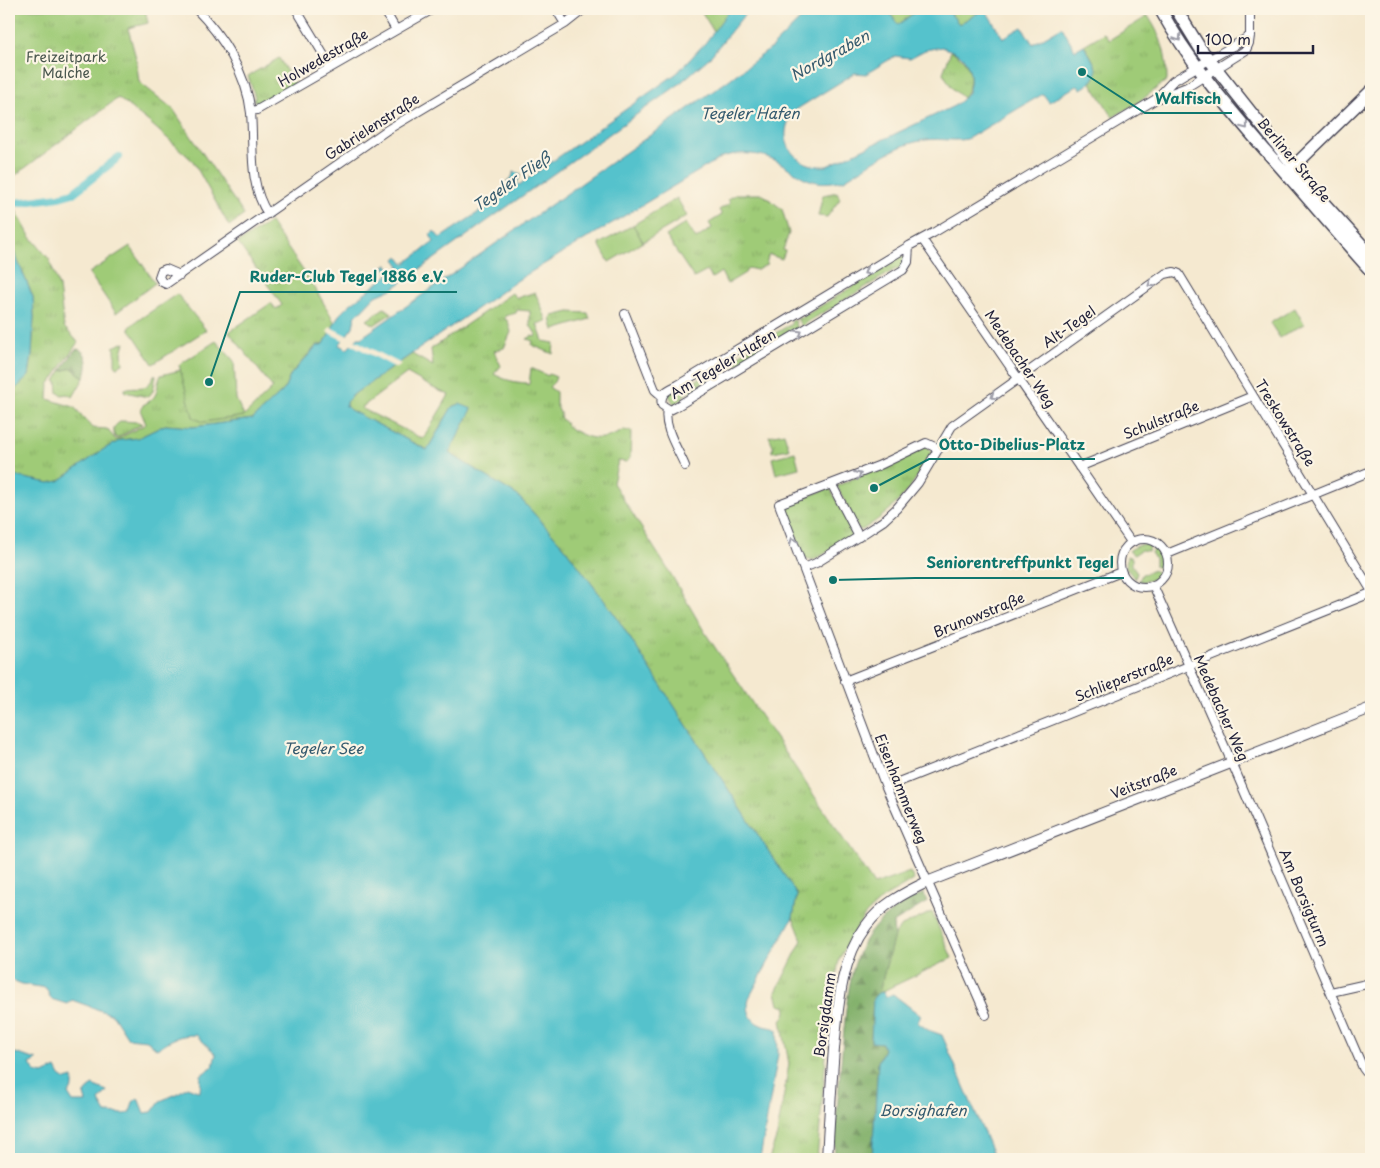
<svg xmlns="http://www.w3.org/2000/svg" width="1380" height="1168" font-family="'Playpen Sans',sans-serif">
<defs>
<pattern id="grass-tufts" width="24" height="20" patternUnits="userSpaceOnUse" patternTransform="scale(1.25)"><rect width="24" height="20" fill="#9fcb77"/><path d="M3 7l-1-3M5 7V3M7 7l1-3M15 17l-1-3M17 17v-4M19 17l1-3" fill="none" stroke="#89ae68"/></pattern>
<pattern id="forest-firs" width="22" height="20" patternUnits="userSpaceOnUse" patternTransform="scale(1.25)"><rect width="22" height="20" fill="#7faf68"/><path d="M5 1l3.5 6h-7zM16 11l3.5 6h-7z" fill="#688e57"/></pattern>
</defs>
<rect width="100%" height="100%" fill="#fcf5e5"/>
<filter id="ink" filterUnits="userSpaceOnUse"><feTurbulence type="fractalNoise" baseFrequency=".02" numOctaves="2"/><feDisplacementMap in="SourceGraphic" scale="10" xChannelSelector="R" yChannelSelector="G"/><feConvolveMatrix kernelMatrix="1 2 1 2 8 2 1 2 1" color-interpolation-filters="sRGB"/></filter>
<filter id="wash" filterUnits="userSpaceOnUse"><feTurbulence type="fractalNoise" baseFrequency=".0096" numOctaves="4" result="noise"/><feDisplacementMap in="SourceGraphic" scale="20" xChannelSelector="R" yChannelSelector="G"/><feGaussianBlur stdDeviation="1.12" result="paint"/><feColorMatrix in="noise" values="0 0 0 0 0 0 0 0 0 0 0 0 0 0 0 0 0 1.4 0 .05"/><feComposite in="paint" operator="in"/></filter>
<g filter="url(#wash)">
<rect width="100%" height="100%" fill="#f5e9d0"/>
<path fill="url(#grass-tufts)" stroke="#607659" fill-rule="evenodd" d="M9,9H145L148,23L128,28L136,58L139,82L173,109L244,215L229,226L193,161L149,122L118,98L9,180Z
M887,9H919L898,25Z
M947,9H984L959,24Z
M1167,9H1169L1196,51L1195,53Z
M1148,16C1162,37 1167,55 1167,80L1139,102L1113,117L1091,83C1102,70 1091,57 1084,45L1104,33L1109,40Z
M951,51C971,61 976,79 963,98L952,88L943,73Z
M279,58L294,84L259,104H256L254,99L255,97L248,76Z
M1218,81L1285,163V166L1216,82Z
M837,192L840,199L827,217L818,216L823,195Z
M737,194H762L782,209L789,233L783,250L785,251L782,259L770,255L768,256L766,265L757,270L748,268L745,273L727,284L721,272L712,278L707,271L694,278L666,236L686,223L696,239L712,228L709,223L722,215L719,210L730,203L728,199Z
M9,198L30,236L49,259L59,287L64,327L78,342L49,385L48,399L74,407L93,428L107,429L116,440L146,424L141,412L143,405C162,395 154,390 161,375L181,370L203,422L244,416L273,388L229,332L271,303L276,309L282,305L238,243L270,222L315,288L335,323L324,344L316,346L291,374L284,390L253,419L193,427L165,425L138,438L121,440L104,449L59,481L49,483L9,475V395L29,375L32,355L34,317L33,297L9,240Z
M677,198L687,216L643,242L633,225Z
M900,255L904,256L905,259L900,269H896L839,303L838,306L834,309L831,308L804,324L802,328L797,318H801L895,261L896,258Z
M535,292L547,321L537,324L543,341L554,343L553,354L532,345L533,341L527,339L532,336L535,337L536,334L530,325V311L517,310L516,313L505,316V319L508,321L511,332L504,348L494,351L501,366L494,374C504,380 514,382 526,383L528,385L529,384L531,368L548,376L549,374L556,377L554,382L549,387L556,392V404L561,415L560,417L572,431H575C593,441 605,441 624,430L633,432L631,434L630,458L627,462L618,461L613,483L672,576L704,631L874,885L910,872L914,880L883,898L866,914L850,937L839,960L833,994L827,1044L817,1159H769L777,1135L789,1064L781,1020L785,1015L787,1007L779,1005L776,992L802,940L793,917L797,895L615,615L565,548L518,496L449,453L471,409L452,407L427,450L350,410C345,406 345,403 348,398L412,354L433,366L431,349L512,293L517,298ZM407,373L433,388L449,395L423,439L361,408Z
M384,308L392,313L374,325L367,320Z
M569,312L588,313L590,319L554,330L551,319L553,316Z
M792,320L796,321L795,324L799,330H794L684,395L683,399L674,404L668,394L677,389L680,390L791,324Z
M125,342L122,353L123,364L117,367L115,364V349L113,347Z
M72,368L84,378L73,397L67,394L62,395L58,393L57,382L55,381L61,371Z
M154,375L156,376L153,391L148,397L125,392V389C138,384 147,394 154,375Z
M122,421L138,422L142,424L117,438L115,437C112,429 114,425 122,421Z
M784,433L789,449L772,452V449L774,448L769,436Z
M925,446L928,447L932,452C910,489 899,507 862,530L858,529L837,486Z
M830,488L852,529V537L814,560L804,558L784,505Z
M1143,544L1150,545L1148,551L1141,550L1134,555L1129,551L1134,547Z
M1154,547L1162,556V569L1155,566V558L1151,553Z
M1127,556L1132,558V565L1137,572L1135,579L1126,568Z
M1153,570L1159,574C1153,580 1148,582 1139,581L1142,574L1147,573Z"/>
<path fill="url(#forest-firs)" stroke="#506852" d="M77,349C89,351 89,369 84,378L72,368L61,371L74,351Z
M924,893L927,902L893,923L894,936L879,993L873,998L871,1041L882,1043L884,1049L878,1062L872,1159H834C836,1116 840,1073 844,1029C847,1002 849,973 861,947C874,921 898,905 924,893Z"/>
<path fill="#9fcb77" stroke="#607659" d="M700,9H730L714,32Z
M633,225L643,242L609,262L599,244Z
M130,246L155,283L116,313L89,273Z
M177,294L206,330L153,364L129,328L134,323Z
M1295,308L1304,324L1280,338L1270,323Z
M216,341L234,361L236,399L244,416L203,422L193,417L179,365Z
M795,452L799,468L776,474L772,458Z
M932,912L952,958L879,993L894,936L900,927Z"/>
<path fill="#55c2cc" stroke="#3c7284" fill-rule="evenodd" d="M730,9H749L710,57L678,85L392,289L374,297L355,317L353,327L339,345L347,349L358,338H361L726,82L770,49L811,9H887L898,25L919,9H947L959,24L985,9L1003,38L1022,27L1033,44L1062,27L1075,50L1084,45C1095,65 1106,75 1081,89L1078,85L1049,102L1043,94L967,139C951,142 936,137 920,141C893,146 868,166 844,180C834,182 823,184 813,181C801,178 792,170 782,164C765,153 741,151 722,157L521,278L354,394L346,402V406L350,410L427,450L452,407L460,404L472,409L449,453L518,496L565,548L615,615L797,895L793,917L749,998C746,1009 750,1021 761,1025C767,1028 772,1026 777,1030L778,1054L760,1159H9V1051L37,1060L30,1064L35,1072L43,1074L56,1068L60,1076L66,1080L73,1078V1087L68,1094L73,1102H86L84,1095L92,1085L107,1091L99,1101L106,1113L124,1114L130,1113L133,1102L138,1098L144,1113L152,1112L160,1101L177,1094L187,1087L200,1092L201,1075L213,1066L216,1054L196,1035C178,1035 172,1039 157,1049L147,1040L128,1038L113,1015L72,1000L67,1004L51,999L46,988L22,984L9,979V475L49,483L59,481L104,449L121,440L138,438L165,425L193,427L253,419L284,390L291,374L317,346L324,344L339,315L348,306L389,274L384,266L387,264L393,271L400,266L395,259L398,256L404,264L434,242L430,235L434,231L440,238L512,190L506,182L511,179L514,172L521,174L517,183L519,185L677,73L706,42ZM942,47C948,49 955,52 960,55C970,63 973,80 968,92C965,98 959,102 954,106L827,166C792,169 772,135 797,109L855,73L866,74L895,56L910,58L925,50Z
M9,240L33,297L34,317L32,355L29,376L9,395Z
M884,992L886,997L893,994L921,1016L917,1022L928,1030L942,1035L995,1159H872L878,1062L884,1049L882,1043L871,1042L873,998L878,993Z"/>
<path fill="#f5e9d0" d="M330,327L348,336V337L345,341L327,332Z
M353,339L374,350L401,364L396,368L349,343Z"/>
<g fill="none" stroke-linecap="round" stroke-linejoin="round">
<path stroke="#55c2cc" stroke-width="8" d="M9,204L59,197L73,193L119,157"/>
</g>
</g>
<g filter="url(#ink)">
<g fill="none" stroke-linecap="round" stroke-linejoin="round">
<defs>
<path id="minor" d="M196,9C222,35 247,74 251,113C254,147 248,184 268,214
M296,9L331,67
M384,9L396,30
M556,9L565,24
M1157,98L1173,81L1183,75L1250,36
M251,111L257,110L433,9
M922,239L1131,542
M909,246L908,262L903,270L674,408L670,410L662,405C659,393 668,390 678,385L909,246L933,233L1156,99L1187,87L1246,50L1249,43L1250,36V9
M180,275L166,269L161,271L159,277L162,282L166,284L387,130L565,24L584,9
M625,314L655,390L662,396
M667,409C663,428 678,449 685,466
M939,449L926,443L878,466L779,504L886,787L986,1015
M1079,467L1253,396
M832,485L859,537
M1120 563a24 24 0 1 1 48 0a24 24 0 1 1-48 0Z
M1167,554L1371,471
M804,568L816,563L866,532L883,521L897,508L918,483L952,426L1137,294L1165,274L1174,272L1179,274L1371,590
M1153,585L1232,763L1347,1031L1363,1068L1366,1072L1371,1074
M845,681L1121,572
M886,787L1371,593
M1331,992L1371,983"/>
<path id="tertiary" d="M827,1159C829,1123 831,1086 834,1049C838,1007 840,961 866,926C881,905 904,893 927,882L1371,708"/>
<path id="secondary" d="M1160,9C1188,60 1227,106 1265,150C1301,190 1335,231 1371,271
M1176,9L1200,48L1284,154L1322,201L1371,255
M1289,171L1371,91"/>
</defs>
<use href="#minor" stroke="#424051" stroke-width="10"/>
<use href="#tertiary" stroke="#424051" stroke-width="12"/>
<use href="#secondary" stroke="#424051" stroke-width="14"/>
<use href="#minor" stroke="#fff" stroke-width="8"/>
<use href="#tertiary" stroke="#fff" stroke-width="10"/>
<use href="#secondary" stroke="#fff" stroke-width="11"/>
</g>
<defs><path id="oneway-chevron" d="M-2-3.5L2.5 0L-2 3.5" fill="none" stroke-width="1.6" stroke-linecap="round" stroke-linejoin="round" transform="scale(1.25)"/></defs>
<g stroke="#9c9ca7">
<use href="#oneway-chevron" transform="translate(1178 38) rotate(57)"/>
<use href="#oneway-chevron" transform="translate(1245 126) rotate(51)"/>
<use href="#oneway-chevron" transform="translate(867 272) rotate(149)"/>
<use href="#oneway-chevron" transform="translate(1151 284) rotate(145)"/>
<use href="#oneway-chevron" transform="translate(799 333) rotate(-31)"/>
<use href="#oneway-chevron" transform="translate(994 396) rotate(144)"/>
<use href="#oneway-chevron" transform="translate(858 475) rotate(-23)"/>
<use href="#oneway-chevron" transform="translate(793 541) rotate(-111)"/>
</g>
</g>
<g text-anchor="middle" stroke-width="4.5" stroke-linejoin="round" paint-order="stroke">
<g font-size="14" fill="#48554d" stroke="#fcf5e5">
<text x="66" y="62">Freizeitpark<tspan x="66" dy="16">Malche</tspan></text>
</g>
<g font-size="14" fill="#22223b" stroke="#fcf5e5">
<text transform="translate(323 58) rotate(-30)" y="5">Holwedestraße</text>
<text transform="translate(372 127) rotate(-33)" y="5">Gabrielenstraße</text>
<text transform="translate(1294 160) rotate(50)" y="5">Berliner Straße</text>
<text transform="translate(1069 327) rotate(-35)" y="5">Alt-Tegel</text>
<text transform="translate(1020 359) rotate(56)" y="5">Medebacher Weg</text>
<text transform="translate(723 364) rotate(-31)" y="5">Am Tegeler Hafen</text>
<text transform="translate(1161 420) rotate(-22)" y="5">Schulstraße</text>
<text transform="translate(1285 423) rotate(58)" y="5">Treskowstraße</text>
<text transform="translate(979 615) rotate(-22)" y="5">Brunowstraße</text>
<text transform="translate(1124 678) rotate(-22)" y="5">Schlieperstraße</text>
<text transform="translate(1221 708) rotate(66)" y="5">Medebacher Weg</text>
<text transform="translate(1144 782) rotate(-21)" y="5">Veitstraße</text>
<text transform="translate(901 789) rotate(68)" y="5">Eisenhammerweg</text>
<text transform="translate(1304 898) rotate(67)" y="5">Am Borsigturm</text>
<text transform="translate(825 1015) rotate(-82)" y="5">Borsigdamm</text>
</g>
<g font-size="15" font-style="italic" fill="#345a6e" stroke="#fcf5e5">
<text transform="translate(830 56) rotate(-29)" y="5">Nordgraben</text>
<text x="750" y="119">Tegeler Hafen</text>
<text transform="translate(512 182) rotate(-35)" y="5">Tegeler Fließ</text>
<text x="323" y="754">Tegeler See</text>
<text x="923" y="1116">Borsighafen</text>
</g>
</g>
<path fill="none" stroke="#0f766e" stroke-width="2" d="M1082 72L1145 113H1232M209 382L240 292H457M874 488L929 459H1095M833 580L915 578H1124"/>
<g fill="#0f766e" stroke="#fcf5e5" stroke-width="2">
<circle cx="1082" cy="72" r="5"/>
<circle cx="209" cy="382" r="5"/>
<circle cx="874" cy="488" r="5"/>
<circle cx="833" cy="580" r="5"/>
</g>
<g font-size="15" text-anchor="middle" font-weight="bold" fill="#0f766e" stroke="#fcf5e5" stroke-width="4.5" stroke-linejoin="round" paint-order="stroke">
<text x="1188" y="104">Walfisch</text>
<text x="348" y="282">Ruder-Club Tegel 1886 e.V.</text>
<text x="1012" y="450">Otto-Dibelius-Platz</text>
<text x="1020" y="568">Seniorentreffpunkt Tegel</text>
</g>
<rect width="1380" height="1168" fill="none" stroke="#fcf5e5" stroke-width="30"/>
<path d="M1198 45v8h115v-8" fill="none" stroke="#22223b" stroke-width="2.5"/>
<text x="1205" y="45" font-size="15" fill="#22223b" stroke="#fcf5e5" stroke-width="4" paint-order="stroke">100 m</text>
</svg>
